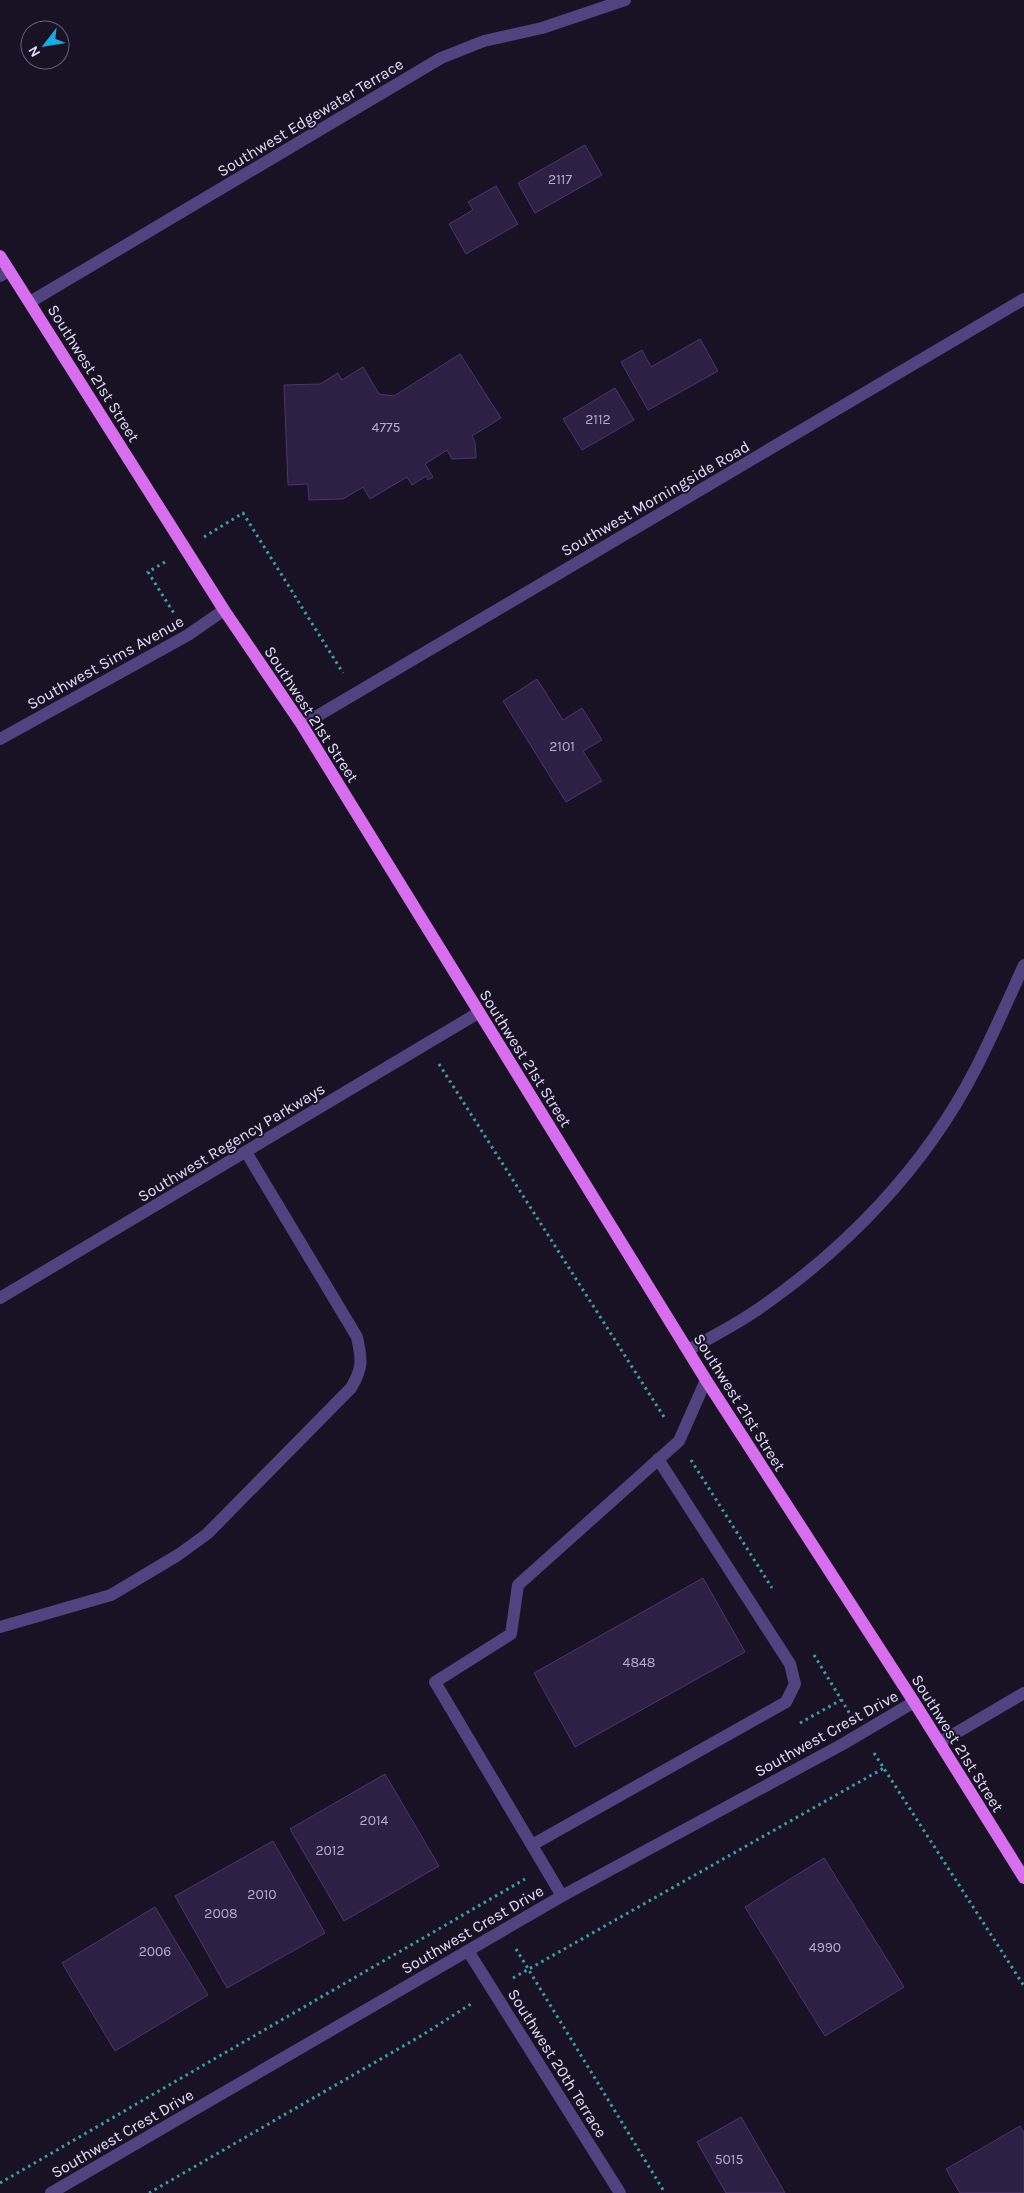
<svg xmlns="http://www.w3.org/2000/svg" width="1024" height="2193" font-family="Karla,sans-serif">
<rect width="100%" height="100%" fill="#191225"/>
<path fill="#2e2044" stroke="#4b356d" d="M585,145L602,175L535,213L518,183Z
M496,186L518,224L466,254L449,224L473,210L468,202Z
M700,339L718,371L648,410L621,362L642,350L651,367Z
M460,354L501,418L472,436L475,442L476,458L452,459L447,450L425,464L433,477L428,480L426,476L412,485L407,477L370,499L363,487L343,499L309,500L308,484L288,485L284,385L320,384L338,373L342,380L363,367L379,394L394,396Z
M615,388L634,420L582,450L563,419Z
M537,679L563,720L582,708L602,740L583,751L602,781L566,802L503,701Z
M703,1578L745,1652L575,1747L534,1673Z
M385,1774L439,1866L344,1921L290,1829Z
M273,1841L325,1933L227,1988L175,1896Z
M824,1858L904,1987L825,2036L745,1907Z
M155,1907L208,1995L115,2051L62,1963Z
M741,2117L785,2193H726L697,2142Z
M1020,2126L1024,2133V2193H960L946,2169Z"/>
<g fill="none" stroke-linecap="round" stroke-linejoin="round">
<path stroke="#3e9dac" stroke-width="3" stroke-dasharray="2.5 4" stroke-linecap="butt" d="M204,537L243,513L343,673
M165,562L148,572L175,615
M439,1064L664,1417
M691,1460L772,1588
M814,1655L850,1714
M800,1723L841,1700
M874,1753L1024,1986
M516,1949L665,2193
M513,1978L884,1768
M0,2183L525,1879
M149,2193L424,2034L474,2002"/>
<path stroke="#50437f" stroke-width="12" d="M0,276L9,271
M30,302L441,58L484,41L542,28L625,0
M302,725L1024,299
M0,739L188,635L224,610
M0,1298L478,1013
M688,1350C710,1338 733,1326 754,1312C845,1250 925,1168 976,1068C993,1035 1008,1000 1024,965
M0,1627L111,1595L178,1555L207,1534L351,1388C363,1368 362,1360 357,1337L246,1152
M939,1743L1024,1693
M532,1845L786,1702L795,1684L790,1664L658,1459
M562,1896L435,1682L511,1634L518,1585L679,1441L706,1380
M468,1951L620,2193
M51,2193L562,1896L843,1744L914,1702"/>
<path stroke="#d76eee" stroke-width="12" d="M0,256L224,610L302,725L706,1380L914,1702L1024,1878"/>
</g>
<g text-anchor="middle" stroke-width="4" stroke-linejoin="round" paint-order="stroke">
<g font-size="14" fill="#b6accd">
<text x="560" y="184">2117</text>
<text x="598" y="424">2112</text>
<text x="386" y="432">4775</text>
<text x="562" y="751">2101</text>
<text x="639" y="1667">4848</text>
<text x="374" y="1825">2014</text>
<text x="330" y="1855">2012</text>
<text x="262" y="1899">2010</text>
<text x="221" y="1918">2008</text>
<text x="825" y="1952">4990</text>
<text x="155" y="1956">2006</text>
<text x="729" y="2164">5015</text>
</g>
<g font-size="16" fill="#e4dbfb" stroke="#191225">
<text transform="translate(310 117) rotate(-31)" y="6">Southwest Edgewater Terrace</text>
<text transform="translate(94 373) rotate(58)" y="6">Southwest 21st Street</text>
<text transform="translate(655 498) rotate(-30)" y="6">Southwest Morningside Road</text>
<text transform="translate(105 662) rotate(-29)" y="6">Southwest Sims Avenue</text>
<text transform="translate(312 714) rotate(57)" y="6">Southwest 21st Street</text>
<text transform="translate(526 1058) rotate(58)" y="6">Southwest 21st Street</text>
<text transform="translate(231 1142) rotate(-31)" y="6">Southwest Regency Parkways</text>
<text transform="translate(740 1402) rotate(58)" y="6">Southwest 21st Street</text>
<text transform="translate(826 1733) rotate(-29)" y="6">Southwest Crest Drive</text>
<text transform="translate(958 1743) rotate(58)" y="6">Southwest 21st Street</text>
<text transform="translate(472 1929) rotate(-30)" y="6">Southwest Crest Drive</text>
<text transform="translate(558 2063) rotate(58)" y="6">Southwest 20th Terrace</text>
<text transform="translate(122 2133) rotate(-30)" y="6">Southwest Crest Drive</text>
</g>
</g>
<g transform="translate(45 45) rotate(239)"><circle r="24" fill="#191225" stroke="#6a627b"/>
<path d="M0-4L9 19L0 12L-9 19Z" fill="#1caae5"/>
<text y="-8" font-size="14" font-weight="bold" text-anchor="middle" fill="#e4dbfb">N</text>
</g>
</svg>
